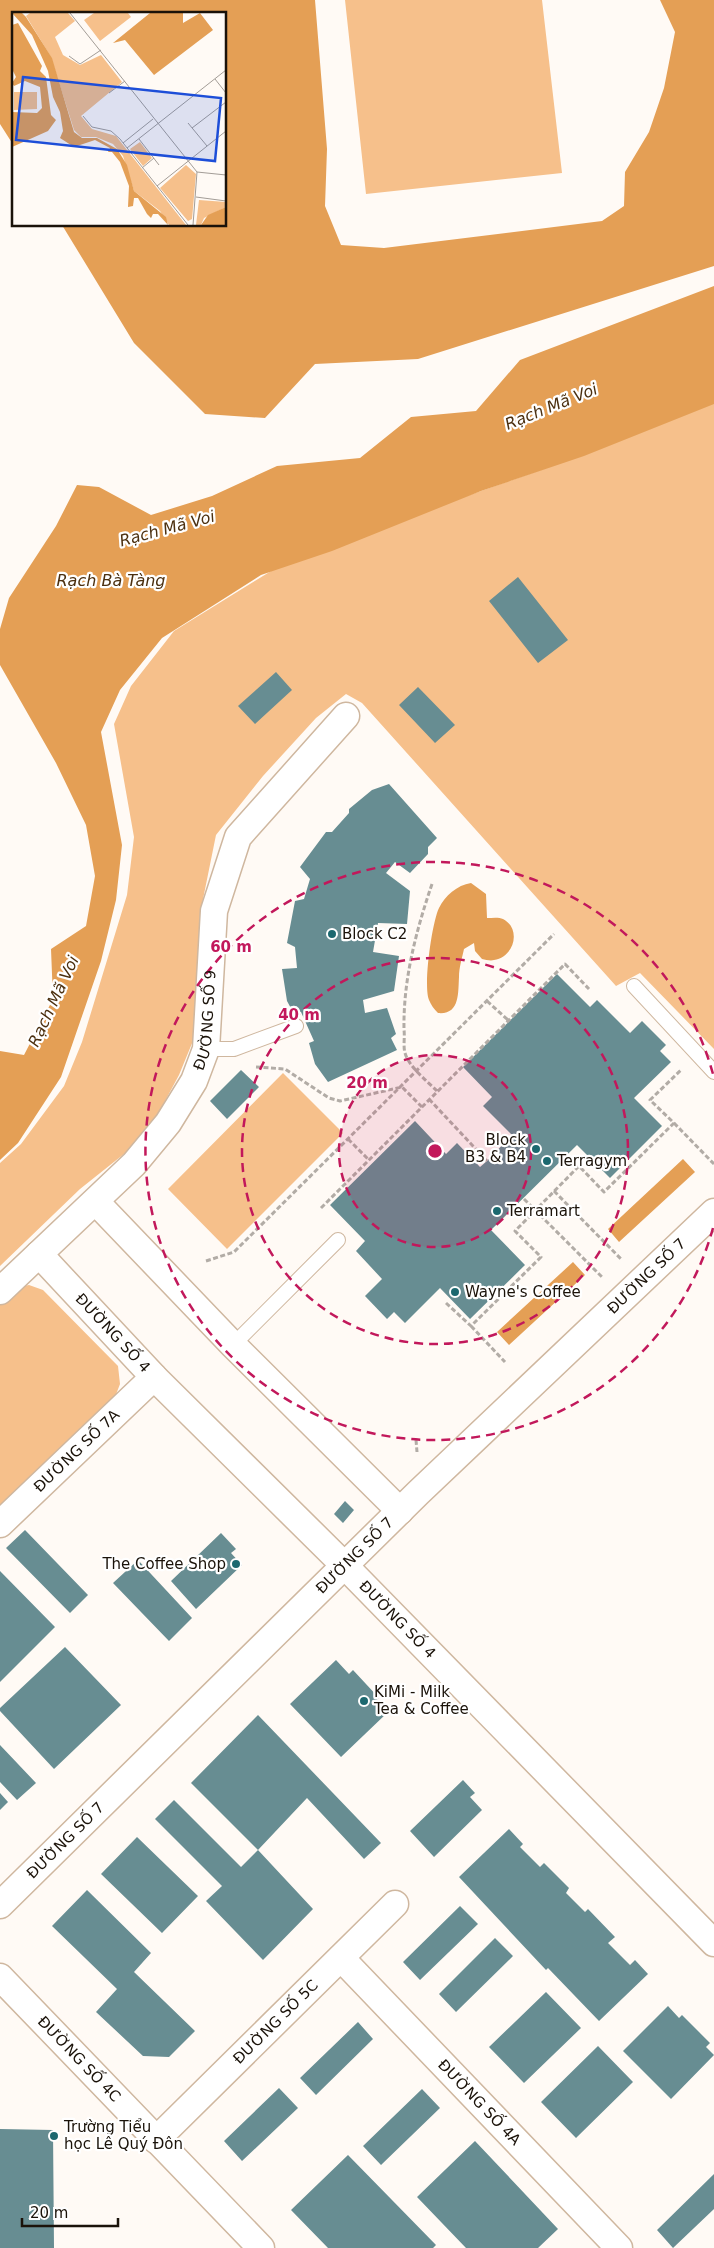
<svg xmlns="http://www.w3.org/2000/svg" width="714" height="2248" font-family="'DejaVu Sans',sans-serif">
<rect width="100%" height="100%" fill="#fffaf5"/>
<path fill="#f6c08b" d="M345,0H542L562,173L366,194Z
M714,402V1049L640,973L616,986L362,703L346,694L316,718L263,776L216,835L200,914L195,1036L179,1075L157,1116L129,1150L80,1189L0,1266V1163L21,1144L64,1086L82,1042L127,895L134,837L114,724L131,686L174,631L276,568L444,504L586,454Z
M283,1073L343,1133L227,1249L168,1189Z
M29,1285L43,1290L118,1366L120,1384L112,1405L0,1512V1301L14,1288Z"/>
<path fill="#e49f55" d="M0,0H315L327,149L325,206L341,245L384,248L602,221L624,206L625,172L649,132L664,88L675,32L660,0H714V266L418,359L315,364L265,418L205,414L134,343L62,225H225V14H14V146L0,124Z
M714,286V404L584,456L481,491L332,551L261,575L162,638L120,690L101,732L122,845L116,900L101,961L61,1077L18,1143L0,1160V1051L24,1055L53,999L51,949L86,926L95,876L86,825L56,763L0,665V629L9,598L56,526L77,485L99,487L151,515L212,496L277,466L360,458L411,417L476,411L520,360Z
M471,883L486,894L487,918C492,918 499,917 503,919C522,929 514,957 494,960C491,961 486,960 482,959L475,951L474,943L464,949C462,958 459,968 459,977C458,993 460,1015 438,1013C434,1009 431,1005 429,1000C423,986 432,922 439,908C445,896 457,885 471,883Z
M683,1159L695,1172L619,1242L608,1229Z
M573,1262L585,1275L509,1345L497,1332Z"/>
<path fill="#678d92" d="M518,577L568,640L538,663L489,601Z
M276,672L292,690L255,724L238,706Z
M418,687L455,725L435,743L399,705Z
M389,784L437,838L428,847V854L410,873L395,862L386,873L410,891L407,924L378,923L373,952L399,956L394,991L363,1000L365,1013L387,1008L396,1034L391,1038L397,1050L328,1082L315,1064L309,1043L314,1041L301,1012H293L287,1001L282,969L297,968L295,947L287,943L295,901L304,899L310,879L300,867L326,832H332L349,813V809L372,790Z
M557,974L590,1007L597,1000L630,1033L642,1021L666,1045L660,1051L671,1062L634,1098L662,1126L610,1178L577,1145L491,1230L525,1265L470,1319L440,1288L405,1323L394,1312L387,1319L365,1296L382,1279L356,1251L365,1241L330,1205L415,1121L446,1154L457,1143L480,1167L487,1161L512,1135L483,1106L492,1097L463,1067Z
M241,1070L259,1087L227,1119L210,1101Z
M345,1501L354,1510L343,1523L334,1514Z
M25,1530L88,1595L70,1613L6,1548Z
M221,1533L236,1549L231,1553L242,1565L196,1609L171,1581Z
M138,1560L192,1618L169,1641L113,1583Z
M0,1571L55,1627L0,1682Z
M65,1647L121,1705L54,1769L0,1711V1708Z
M336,1660L349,1674L353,1670L379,1698L375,1701L387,1713L341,1757L290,1704Z
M258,1715L381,1843L364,1859L307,1798L258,1850L191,1783Z
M0,1745L36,1783L17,1800L0,1782Z
M463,1780L475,1793L470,1797L482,1810L434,1857L410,1831Z
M0,1793L8,1802L0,1810Z
M174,1800L241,1867L258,1850L313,1909L263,1960L206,1901L222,1886L155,1819Z
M509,1829L523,1844L520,1847L540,1867L544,1863L569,1888L566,1893L585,1912L588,1909L615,1937L608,1943L630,1965L635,1960L648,1974L599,2021L548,1968L546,1970L459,1877Z
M137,1837L198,1896L162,1933L101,1874Z
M87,1890L151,1953L134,1972L195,2031L169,2057L143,2056L96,2012L117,1989L52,1926Z
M460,1906L478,1924L420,1980L403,1962Z
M495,1938L513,1956L456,2012L439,1994Z
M546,1992L581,2028L524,2083L489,2047Z
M668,2006L679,2018L682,2015L710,2043L706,2047L714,2055L671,2099L623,2051Z
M358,2022L373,2039L316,2095L300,2078Z
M598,2046L633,2082L576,2138L541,2102Z
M279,2088L298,2108L242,2161L224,2141Z
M422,2089L440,2108L381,2165L363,2146Z
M0,2129L53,2130L54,2248H0Z
M475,2141L558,2229L538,2248H466L417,2197Z
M348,2155L436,2245L433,2248H328L291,2210Z
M714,2174V2209L673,2248L657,2230Z"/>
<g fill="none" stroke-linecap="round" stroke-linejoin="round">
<defs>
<path id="lane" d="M634,986L714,1072
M206,1049H234L296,1026
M233,1345L338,1240"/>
<g id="street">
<path d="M96,1202L233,1345L400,1511"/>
<path id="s1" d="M39,1254L154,1377L345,1566L714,1943"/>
<path id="s2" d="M0,1291L134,1164L168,1123L194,1081L206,1049L214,911L238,837L346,716"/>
<path id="s3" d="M0,1524L154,1377"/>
<path id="s4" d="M0,1905L418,1493L714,1212"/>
<path id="s5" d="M341,1958L619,2248"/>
<path id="s6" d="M0,1977L261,2248"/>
<path id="s7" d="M156,2140L395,1904"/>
</g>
</defs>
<use href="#lane" stroke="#cfb79f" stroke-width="16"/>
<use href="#street" stroke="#cfb79f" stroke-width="29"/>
<path stroke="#b2aca6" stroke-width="3" stroke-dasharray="5 2.5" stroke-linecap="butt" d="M432,884C416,931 403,980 404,1030C405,1037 403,1046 405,1053C409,1067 427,1081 437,1091
M487,1001L508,1020
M256,1067L285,1069L329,1098L340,1101L402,1087L422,1107
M429,1099L487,1161
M674,1123L714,1164
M348,1139L369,1160
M554,1191L622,1260
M524,1199L603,1278
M321,1208L565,964L589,989
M206,1261L234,1252L554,934
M446,1303L471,1326L541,1257L515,1231L579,1166L604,1192L674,1123L650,1100L681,1070
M471,1326L505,1362
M416,1440L417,1452"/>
<use href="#lane" stroke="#fff" stroke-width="14"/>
<use href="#street" stroke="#fff" stroke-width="26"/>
</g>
<circle cx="435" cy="1151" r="96" fill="#c2185b" fill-opacity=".12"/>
<g fill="none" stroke="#c2185b" stroke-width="2.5" stroke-dasharray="9 6">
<circle cx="435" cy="1151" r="96"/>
<circle cx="435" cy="1151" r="193"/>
<path d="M713 1228A289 289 0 1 1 713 1074"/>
</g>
<g fill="#1c686f" stroke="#fff" stroke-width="2">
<circle cx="332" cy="934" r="5"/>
<circle cx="536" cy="1149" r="5"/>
<circle cx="547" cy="1161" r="5"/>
<circle cx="497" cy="1211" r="5"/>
<circle cx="455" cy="1292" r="5"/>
<circle cx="236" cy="1564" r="5"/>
<circle cx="364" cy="1701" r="5"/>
<circle cx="54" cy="2136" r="5"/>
</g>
<g text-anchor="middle" stroke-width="4.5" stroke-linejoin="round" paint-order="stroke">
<g font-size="15" fill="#1a1209" stroke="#fff" text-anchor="start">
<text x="342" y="939">Block C2</text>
<text x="526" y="1145" text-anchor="end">Block<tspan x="526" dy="17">B3 &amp; B4</tspan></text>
<text x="557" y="1166">Terragym</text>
<text x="507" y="1216">Terramart</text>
<text x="465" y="1297">Wayne's Coffee</text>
<text x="226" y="1569" text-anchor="end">The Coffee Shop</text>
<text x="374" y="1697">KiMi - Milk<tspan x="374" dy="17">Tea &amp; Coffee</tspan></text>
<text x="64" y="2132">Trường Tiểu<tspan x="64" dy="17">học Lê Quý Đôn</tspan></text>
</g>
<g font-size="15" fill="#1a1209" stroke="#fff">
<text dy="5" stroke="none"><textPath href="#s2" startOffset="350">ĐƯỜNG SỐ 9</textPath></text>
<text dy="5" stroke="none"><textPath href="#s4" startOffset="902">ĐƯỜNG SỐ 7</textPath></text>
<text dy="5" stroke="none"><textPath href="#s1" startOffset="108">ĐƯỜNG SỐ 4</textPath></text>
<text dy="5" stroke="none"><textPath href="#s3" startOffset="106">ĐƯỜNG SỐ 7A</textPath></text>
<text dy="5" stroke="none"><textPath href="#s4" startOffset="498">ĐƯỜNG SỐ 7</textPath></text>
<text dy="5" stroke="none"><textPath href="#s1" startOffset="512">ĐƯỜNG SỐ 4</textPath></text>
<text dy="5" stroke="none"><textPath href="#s4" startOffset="92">ĐƯỜNG SỐ 7</textPath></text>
<text dy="5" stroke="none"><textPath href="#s7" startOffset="168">ĐƯỜNG SỐ 5C</textPath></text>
<text dy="5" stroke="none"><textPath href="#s6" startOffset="114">ĐƯỜNG SỐ 4C</textPath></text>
<text dy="5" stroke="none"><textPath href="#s5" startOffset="200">ĐƯỜNG SỐ 4A</textPath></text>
</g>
<g font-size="16" font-style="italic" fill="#4c3010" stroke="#fff">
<text transform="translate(551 406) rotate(-22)" y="6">Rạch Mã Voi</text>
<text transform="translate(167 528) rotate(-15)" y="6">Rạch Mã Voi</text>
<text x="111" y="586">Rạch Bà Tàng</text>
<text transform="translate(53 1001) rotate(-65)" y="6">Rạch Mã Voi</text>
</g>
</g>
<g transform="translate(12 12)">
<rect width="214" height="214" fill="#fffaf5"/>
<path d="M18,1H56L63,9L43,25L51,43L68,53L89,43L110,70L69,104L80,117L104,124L174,213H157L148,199L122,179L111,144L101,132L84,125H69L62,118L39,45L14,4ZM82,1H116L119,5L88,29L72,8ZM2,80H25V97L2,98ZM128,130L140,146L131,154L118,137ZM174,153L184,162L180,207L176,209L148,176ZM187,188L214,190V195L192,206L189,213H184Z" fill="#f6c08b"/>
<path d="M0,1H10L14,5L40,46L62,120L70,126H85L105,137L115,153L122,179L154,205L156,213L146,202H141L139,206L135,202L126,186H122L121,194L116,195L117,174L108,150L100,140H96L98,136L83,128L62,135L48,126L51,119L48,100L41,85L36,59L20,23ZM138,1H171V11L188,1L201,18L142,63L113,28L101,31ZM6,11L30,54L28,59L34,65L39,103L44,108L36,119L0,135V100L25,101L30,96L28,75L13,69L2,74L0,71L4,65L0,57V13ZM214,195V213H189L196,203Z" fill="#e49f55"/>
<path fill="none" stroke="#a39d97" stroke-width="1" d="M58,1L185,160L181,213M57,44L68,52L89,38M203,67L214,81M97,81L113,69M71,104L80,115L99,119L108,127L176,213M176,111L195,134M180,116L214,90M127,127L147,153M111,131L141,107M115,136L214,58M130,156L142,146M185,160L214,163M145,174L214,119M184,185L214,189"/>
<path fill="#1d4ed8" fill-opacity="0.15" stroke="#1d4ed8" stroke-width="2.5" d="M11,65L209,86L203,149L4,128Z"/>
<rect width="214" height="214" fill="none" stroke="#1a1209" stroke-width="2.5"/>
</g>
<circle cx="435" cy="1151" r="8" fill="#c2185b" stroke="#fff" stroke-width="2.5"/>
<g font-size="15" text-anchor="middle" font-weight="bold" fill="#c2185b" stroke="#fff" stroke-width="4.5" stroke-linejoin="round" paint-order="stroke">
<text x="231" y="952">60 m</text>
<text x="299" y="1020">40 m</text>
<text x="367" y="1088">20 m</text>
</g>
<path d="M22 2218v8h96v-8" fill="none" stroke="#1a1209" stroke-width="2.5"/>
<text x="30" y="2218" font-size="15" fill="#1a1209" stroke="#ffffff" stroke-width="4" paint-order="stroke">20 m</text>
</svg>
